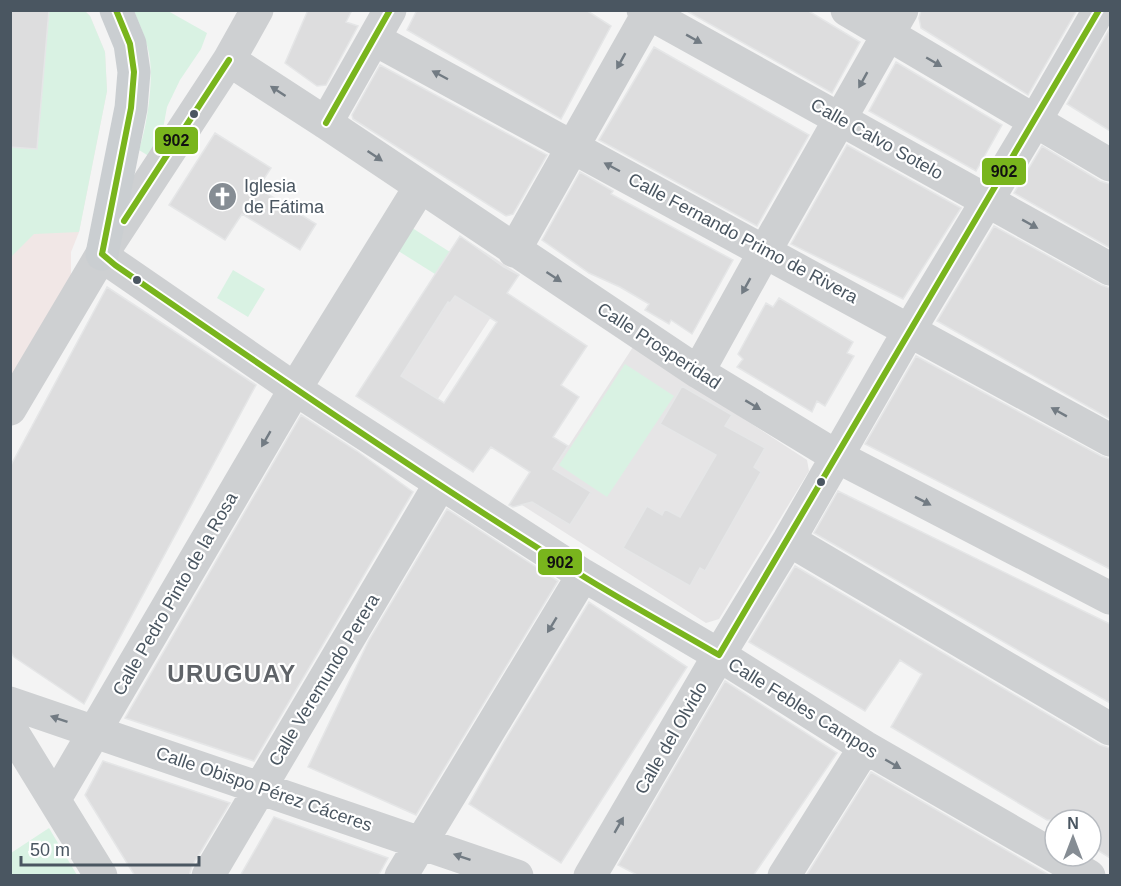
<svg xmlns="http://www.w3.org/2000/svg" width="1121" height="886" font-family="Arial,sans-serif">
<rect width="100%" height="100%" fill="#f4f4f4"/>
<path fill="#e6e5e6" d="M460,236L519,274L415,434L356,396Z
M633,347L807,460L809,471L719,619L706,623L522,505L532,502Z"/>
<path fill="#f1e7e6" d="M11,11H85L90,16L105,52L107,91L79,232L71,252V280L11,383Z"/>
<path fill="#d9f2e3" d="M49,11H85L90,16L105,52L107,91L79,232L34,234L11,257V147Z
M134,11H168L207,33L201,49L180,80L167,107L161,140L152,158L139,150C147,126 153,85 150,60C148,43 140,26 134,11Z
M406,224L450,252L435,274L392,247Z
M233,270L265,289L248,317L217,298Z
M625,364L674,396L607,497L559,465Z
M49,828L77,875H11V853Z"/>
<path fill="#ddddde" stroke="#e5e6e7" stroke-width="1.5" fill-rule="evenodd" d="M10,10H49L37,149L10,147Z
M308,10H352L346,22L358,26L326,85L317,86L285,63Z
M417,10H586L611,26L561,119L407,30Z
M685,10H807L860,42L832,93Z
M921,10H1077L1028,95L921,28L919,18Z
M1110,28V131L1067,104Z
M654,47L809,135L757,226L599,140Z
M896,62L1002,125L976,171L869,111Z
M380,65L547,155L513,214L506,216L353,119L352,115Z
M215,133L271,168L258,188L316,224L300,250L242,214L225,240L169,205Z
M847,145L961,208L903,299L791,244Z
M1042,146L1100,181L1110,184V248L1014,193Z
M580,172L613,191L611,194L733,260L692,334L671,320L669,324L645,310L649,304L620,287L589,273L542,240Z
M994,226L1101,285L1110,288V419L937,321Z
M460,236L504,267L519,275L507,293L587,346L561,385L579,397L553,437L568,446L553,469L591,492L570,525L532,502L513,507L509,505L530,472L491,447L473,472L356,396ZM455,296L497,322L444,403L401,376L448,302L450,303Z
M107,287L256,385L84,704L14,657L10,651V467Z
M779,298L853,342L847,353L854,356L825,406L817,401L812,412L737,367L743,359L738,354L766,303L773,307Z
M916,356L1101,456L1110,459V569L865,444Z
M682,386L732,415L725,426L765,448L754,467L761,472L705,571L700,568L690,586L623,548L647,506L662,515L665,509L680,517L716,455L660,424Z
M301,415L357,451L413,492L254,761L125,718Z
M838,491L1110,624V703L814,533Z
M447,509L558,581L416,815L308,767L369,640Z
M795,566L1100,745L1110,748V858L1091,846V820H1047L891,727L922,674L900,660L865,711L749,642Z
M589,602L687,667L561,863L469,804L504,742Z
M725,681L837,753L753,876H639L618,865Z
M103,761L230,803L192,866L189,876H135L85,795Z
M871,772L1051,876H806Z
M274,817L388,858L378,876H240Z"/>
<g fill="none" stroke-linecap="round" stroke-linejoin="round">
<path stroke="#ced0d2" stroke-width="33" d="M643,10L1110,269
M847,10L1110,165
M374,39L1110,440
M229,60L326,123L698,372L836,456L1110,598
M326,123L390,10
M514,251L650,10
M102,254L115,265L295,389L583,575L719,655L865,747L1089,876
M698,372L765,251L902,10
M10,409L102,254L229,60L257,10
M789,540L1110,729
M10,703L517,876
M10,728L101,876
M55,799L295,389L420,187
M208,876L440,484
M401,876L583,575
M590,876L719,655L789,540L910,329L1035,121L1099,10
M784,876L865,747"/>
<path stroke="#caced1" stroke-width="33" d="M102,254L131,108L134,72L130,44L116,10"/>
<defs>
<path id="bus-1" d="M326,123L390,10
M124,221L229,60
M102,254L115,265C269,371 423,477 581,575C626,603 673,628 719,655
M102,254L131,108L134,72L130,44L116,10
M719,655L1099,10"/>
</defs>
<use href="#bus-1" stroke="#fff" stroke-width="10"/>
<use href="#bus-1" stroke="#79b51d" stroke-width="6"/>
</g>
<defs><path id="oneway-solid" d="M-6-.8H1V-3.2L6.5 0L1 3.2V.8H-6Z" transform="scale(1.5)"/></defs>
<g fill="#727b83">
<use href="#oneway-solid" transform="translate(694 39) rotate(29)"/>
<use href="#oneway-solid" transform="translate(621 61) rotate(119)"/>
<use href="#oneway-solid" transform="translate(934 62) rotate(30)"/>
<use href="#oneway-solid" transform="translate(440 75) rotate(-152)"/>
<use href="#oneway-solid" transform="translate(863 80) rotate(119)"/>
<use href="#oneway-solid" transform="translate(278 91) rotate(-147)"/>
<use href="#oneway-solid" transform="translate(375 156) rotate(34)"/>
<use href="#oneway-solid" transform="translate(612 167) rotate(-152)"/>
<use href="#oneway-solid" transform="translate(1030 224) rotate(29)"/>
<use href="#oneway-solid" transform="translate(554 277) rotate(33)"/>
<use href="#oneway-solid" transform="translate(746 286) rotate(119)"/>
<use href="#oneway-solid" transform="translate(753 405) rotate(31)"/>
<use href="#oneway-solid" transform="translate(1059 412) rotate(-151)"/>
<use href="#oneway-solid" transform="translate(266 439) rotate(120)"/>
<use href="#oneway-solid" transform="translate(923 501) rotate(27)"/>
<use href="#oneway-solid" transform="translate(552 625) rotate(121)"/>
<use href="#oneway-solid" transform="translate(59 719) rotate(-161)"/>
<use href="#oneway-solid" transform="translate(893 764) rotate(30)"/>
<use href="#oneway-solid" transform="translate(619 825) rotate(-60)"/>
<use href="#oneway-solid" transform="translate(462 857) rotate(-161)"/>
</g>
<defs>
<symbol id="church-disc" viewBox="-11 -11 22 22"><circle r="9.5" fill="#868d94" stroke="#fff"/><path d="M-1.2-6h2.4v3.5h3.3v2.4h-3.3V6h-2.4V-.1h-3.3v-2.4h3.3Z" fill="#fff"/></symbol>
</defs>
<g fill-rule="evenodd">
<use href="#church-disc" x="206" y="180" width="33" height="33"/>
</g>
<g fill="#4a5661" stroke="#fff" stroke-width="2">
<circle cx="194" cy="114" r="5"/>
<circle cx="137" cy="280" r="5"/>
<circle cx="821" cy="482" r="5"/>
</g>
<g text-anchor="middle" stroke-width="4.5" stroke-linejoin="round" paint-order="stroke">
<g font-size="18" fill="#4a5661" stroke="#fff">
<text transform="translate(877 139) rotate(29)" y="6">Calle Calvo Sotelo</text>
<text transform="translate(743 238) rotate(28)" y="6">Calle Fernando Primo de Rivera</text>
<text transform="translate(659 346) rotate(33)" y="6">Calle Prosperidad</text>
<text transform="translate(175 594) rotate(-60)" y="6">Calle Pedro Pinto de la Rosa</text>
<text transform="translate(324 680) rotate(-59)" y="6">Calle Veremundo Perera</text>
<text transform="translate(803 708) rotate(32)" y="6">Calle Febles Campos</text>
<text transform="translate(671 738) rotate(-60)" y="6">Calle del Olvido</text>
<text transform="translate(264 789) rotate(19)" y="6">Calle Obispo Pérez Cáceres</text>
</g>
<g font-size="18" fill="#4a5661" stroke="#fff" text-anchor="start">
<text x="244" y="192">Iglesia<tspan x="244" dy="21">de Fátima</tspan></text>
</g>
<g font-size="24" font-weight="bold" letter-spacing="1.5" fill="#5f6368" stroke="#fff">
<text x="232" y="682">URUGUAY</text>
</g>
</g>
<g stroke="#fff" stroke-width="2">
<rect x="154" y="126" width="45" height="29" rx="6" fill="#79b51d"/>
<rect x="981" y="157" width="46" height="29" rx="6" fill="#79b51d"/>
<rect x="537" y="548" width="46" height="28" rx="6" fill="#79b51d"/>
</g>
<g font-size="16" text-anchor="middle" font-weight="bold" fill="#111">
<text x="176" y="146">902</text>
<text x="1004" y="177">902</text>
<text x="560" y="568">902</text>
</g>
<rect width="1121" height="886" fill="none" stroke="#4a5661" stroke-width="24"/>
<g transform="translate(1073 838)"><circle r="28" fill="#ffffff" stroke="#b7bbc0" stroke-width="1.5"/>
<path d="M0-4.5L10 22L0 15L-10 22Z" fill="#868d94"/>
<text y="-9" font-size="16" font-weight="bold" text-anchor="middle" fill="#4a5661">N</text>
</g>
<path d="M21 856v9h178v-9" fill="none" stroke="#4a5661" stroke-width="3"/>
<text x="30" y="856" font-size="18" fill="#4a5661" stroke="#ffffff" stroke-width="4.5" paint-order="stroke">50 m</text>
</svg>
